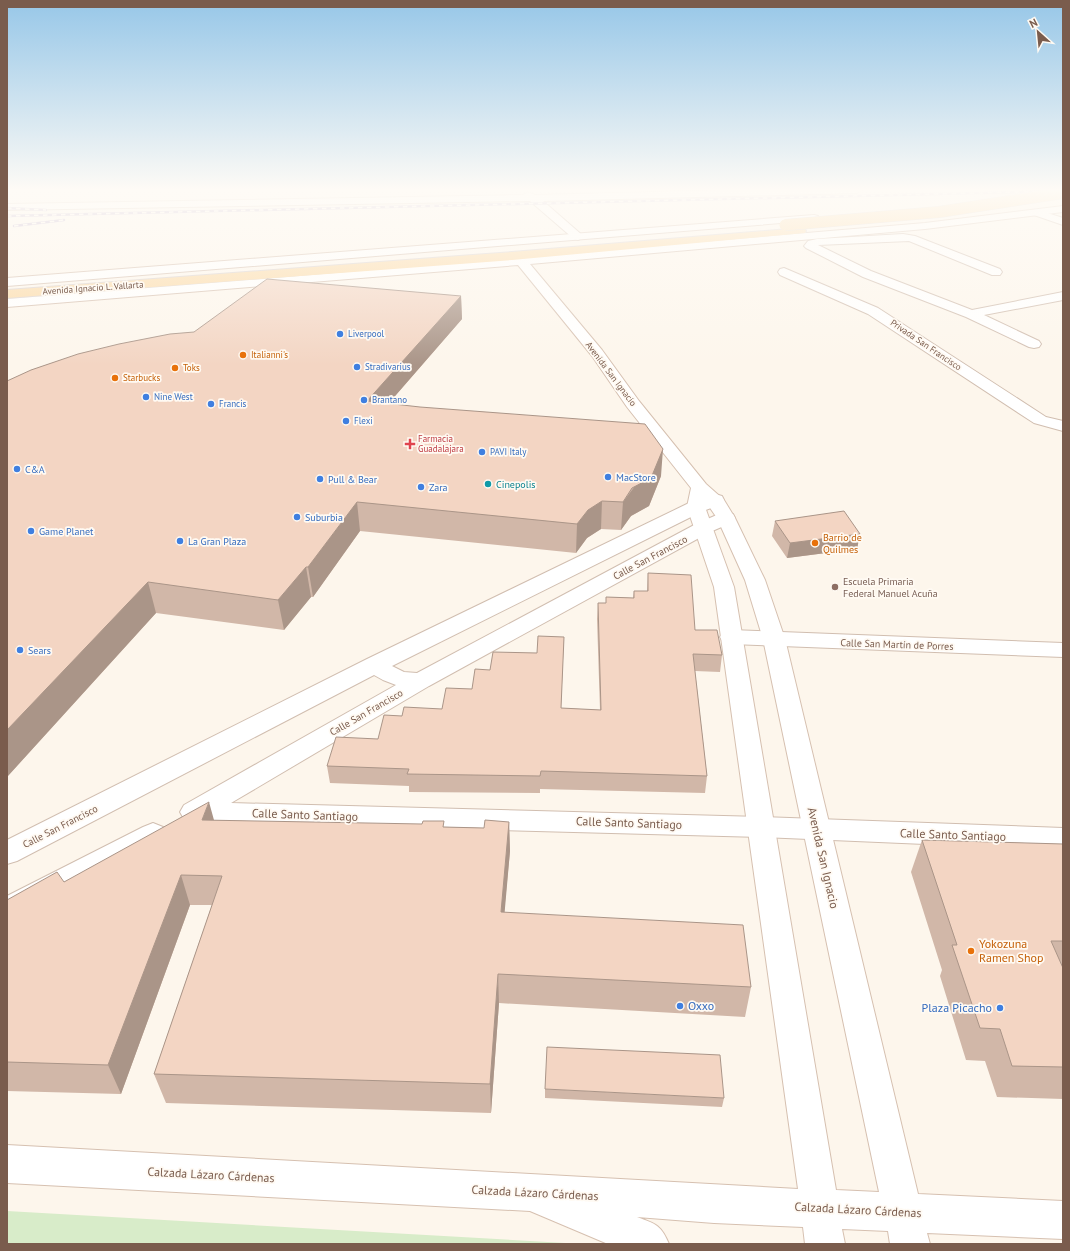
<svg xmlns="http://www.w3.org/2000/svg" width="1070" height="1251" font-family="'PT Sans',sans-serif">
<rect width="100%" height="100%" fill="#fdf6ec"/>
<path fill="#d8ecc9" d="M7,1211L583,1244H7Z"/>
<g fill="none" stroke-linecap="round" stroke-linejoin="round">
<defs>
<path id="street" d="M730,190H862L857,193L543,201L582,235L584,237L578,240L574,239L530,201L7,210V204L523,195L528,192L535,195Z
M1038,210L1063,218V225L1034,215L1033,213Z
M903,234L915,236L1000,269L1002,272L1000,275H992L909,241L818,245L871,271L972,310L1063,292V300L984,315L1039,341L1041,344L1039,347L1034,348L1029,347L966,317L863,277L806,248L804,246L808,241L817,239Z
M784,268L878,308L1046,417L1063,421V431L1034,423L868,314L780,275L778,272L780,269Z
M715,494L722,496L724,500L722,504L703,511L392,666L404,672L417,673L696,524L719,514L726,512L733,514L735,518L733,522L710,532L429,686L231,803L761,817L1063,828V850L761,837L194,822L184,819L180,812L184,805L396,685L383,680L374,675L17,861L7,864V840L367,659L689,503Z
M731,630L1063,643V657L731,644L723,642L720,637L723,632Z
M153,823L163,827L167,834L163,841L18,919L7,922V896L143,827Z"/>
<path id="secondary" d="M1063,206V212L925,229L530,264L602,350L639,401L706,484L724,500L735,518L765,580L785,639L918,1194L1063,1201V1239L927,1233L930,1244H890L888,1231L842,1229L845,1244H805L803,1227L714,1223L637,1217C656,1224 661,1225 669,1244H608L530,1211L7,1183V1145L798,1189L714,587L687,507L691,488L627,407L592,356L518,265L7,307V299L288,277L925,223ZM706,502L717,518L745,580L763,639L879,1192L836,1190L734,587L705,507Z
M814,215L818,216L819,218L818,220L7,286V278Z"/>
<path id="primary" d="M801,228L805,229L806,231L805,233L512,260L7,298V290L512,252Z"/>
</defs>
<use href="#street" stroke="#d1beb0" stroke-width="2"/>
<use href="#secondary" stroke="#d6c0b0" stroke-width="2"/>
<use href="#primary" stroke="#dad1cd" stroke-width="2"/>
<use href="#street" fill="#fff" fill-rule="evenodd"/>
<use href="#secondary" fill="#fff" fill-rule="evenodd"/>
<use href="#primary" fill="#fbd9a5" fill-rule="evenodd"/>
<defs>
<path id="rail" d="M7,208L46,210
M7,216L1063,191
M14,226L64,220"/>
</defs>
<use href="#rail" stroke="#b9a8c9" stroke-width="2.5"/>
<use href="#rail" stroke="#fffaf3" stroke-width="1.5" stroke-dasharray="4.5" stroke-linecap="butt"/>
<defs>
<path id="primary-bridge" d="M785,225L939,212L1063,193"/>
</defs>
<use href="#primary-bridge" stroke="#dad1cd" stroke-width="12" stroke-linecap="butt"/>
<use href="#primary-bridge" stroke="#fbd9a5" stroke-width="11"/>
</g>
<path fill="#d1b7a8" d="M461,296L462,319L389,403L661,476L649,506L631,516L621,530L601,529L587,538L576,553L360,531L313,597H311L284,630L156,613L7,777V381Z
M775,521L860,534L857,549L787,558L772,536Z
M648,573L695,630L722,655L720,672L695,671L707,776L705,793L540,789V793L409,792V786L330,783L327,766L378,739L402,716L442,709L472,689L490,670L537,653L564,637L561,708L600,710L597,619L598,603H606V597L633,598L634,591H647Z
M214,820L484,828L509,822L510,851L504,913L751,987L745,1017L499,1003L491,1113L166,1103L154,1074L212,905H190L121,1094L7,1091V900L64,882Z
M922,840L1063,844V1099L997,1097L985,1061L966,1060L940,976L942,970L911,872Z
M545,1089L724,1098L722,1107L545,1098Z"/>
<path fill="#aa9588" d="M461,296L462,319L369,426L367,401Z
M663,449L661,476L649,506L631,516L621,530L623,502Z
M602,501L601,529L587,538L576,553L577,524L588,510Z
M357,502L360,531L313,597L308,567Z
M860,534L857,549L787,558L790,543Z
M306,567L311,597L284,630L278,600Z
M148,582L156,613L7,777V730Z
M209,802L217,831L202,820Z
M509,822L510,851L502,942L501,912Z
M181,875L190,905L121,1094L108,1065Z
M498,974L499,1003L491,1113L490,1084Z"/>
<path fill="#f3d5c3" stroke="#aa9588" d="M267,279L461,296L367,401L420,407L645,424L663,449L651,478L632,488L623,502L602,501L588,510L577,524L357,502L308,567H306L278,600L148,582L7,730V381L31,370L78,354L119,344L170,334L194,332Z
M844,511L860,534L790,543L775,521Z
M648,573L691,575L695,630H717L722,655L693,654L707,776L541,771L540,776L407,774L409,769L327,766L336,737L378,739L384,715L402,716L404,707L442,709L446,688L472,689L475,669L490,670L493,652L537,653L538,636L564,637L561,708L601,710L598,603H606V597L634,598V591H648Z
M209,802L202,820L422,824L423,821H444L443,827L484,828L485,820L509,822L501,912L743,925L751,987L498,974L490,1084L154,1074L222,876L181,875L108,1065L7,1062V900L57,872L64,882Z
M922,840L1063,844V941H1051L1063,968V1067L1012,1066L1000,1029L980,1028L952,945H957Z
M547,1047L720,1055L724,1098L545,1089Z"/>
<linearGradient id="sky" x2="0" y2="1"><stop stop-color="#97c7e8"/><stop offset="0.52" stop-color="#fefbf6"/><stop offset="1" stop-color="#fefbf6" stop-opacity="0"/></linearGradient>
<rect width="1070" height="365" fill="url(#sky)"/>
<g fill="#3f7fe0" stroke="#fffaf3" stroke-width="1.5">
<circle cx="340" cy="334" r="4"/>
<circle cx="357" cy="367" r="4"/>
<circle cx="146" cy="397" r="4"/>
<circle cx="364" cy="400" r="4"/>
<circle cx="211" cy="404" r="4"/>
<circle cx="346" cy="421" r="4"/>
<circle cx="482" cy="452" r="4"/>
<circle cx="17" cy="469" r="4"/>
<circle cx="608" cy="477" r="4"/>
<circle cx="320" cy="479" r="4"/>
<circle cx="421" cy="487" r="4"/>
<circle cx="297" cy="517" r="4"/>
<circle cx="31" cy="531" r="4"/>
<circle cx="180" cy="541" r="4"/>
<circle cx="20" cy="650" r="4"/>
<circle cx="680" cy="1006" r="4"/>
<circle cx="1000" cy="1008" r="4"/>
</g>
<g fill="#e8710a" stroke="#fffaf3" stroke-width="1.5">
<circle cx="243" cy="355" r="4"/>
<circle cx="175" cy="368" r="4"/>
<circle cx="115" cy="378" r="4"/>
<circle cx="815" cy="543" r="4"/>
<circle cx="971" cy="951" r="4"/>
</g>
<path fill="#e0444e" stroke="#fffaf3" stroke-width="1.5" d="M408 438h4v4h4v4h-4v4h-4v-4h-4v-4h4z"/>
<circle fill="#0f9aa8" stroke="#fffaf3" stroke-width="1.5" cx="488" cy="484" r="4"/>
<circle fill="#8d6e63" stroke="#fffaf3" stroke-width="1.5" cx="835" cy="587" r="4"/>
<g text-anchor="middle" stroke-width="3.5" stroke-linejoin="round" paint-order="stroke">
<g font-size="9" fill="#7a5c4d" stroke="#fffaf3">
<text transform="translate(93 288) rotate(-4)" y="3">Avenida Ignacio L. Vallarta</text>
<text transform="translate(926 345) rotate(34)" y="3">Privada San Francisco</text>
<text transform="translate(611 374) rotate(53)" y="3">Avenida San Ignacio</text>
</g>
<g font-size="9" fill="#366cbe" stroke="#fffaf3" text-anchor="start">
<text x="348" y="337">Liverpool</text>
<text x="365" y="370">Stradivarius</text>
<text x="154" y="400">Nine West</text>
<text x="372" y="403">Brantano</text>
<text x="219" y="407">Francis</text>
<text x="354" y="424">Flexi</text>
<text x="490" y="455">PAVI Italy</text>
</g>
<g font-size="9" fill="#c56008" stroke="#fffaf3" text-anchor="start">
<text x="251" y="358">Italianni's</text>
<text x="183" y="371">Toks</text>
<text x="123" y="381">Starbucks</text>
</g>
<g font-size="9" fill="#be3a42" stroke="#fffaf3" text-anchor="start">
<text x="418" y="442">Farmacia<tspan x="418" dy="10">Guadalajara</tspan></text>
</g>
<g font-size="10" fill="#366cbe" stroke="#fffaf3" text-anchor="start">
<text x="25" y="473">C&amp;A</text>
<text x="616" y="481">MacStore</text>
<text x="328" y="483">Pull &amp; Bear</text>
<text x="429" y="491">Zara</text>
<text x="305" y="521">Suburbia</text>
<text x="39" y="535">Game Planet</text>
<text x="188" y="545">La Gran Plaza</text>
<text x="28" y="654">Sears</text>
</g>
<g font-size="10" fill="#0d838f" stroke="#fffaf3" text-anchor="start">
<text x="496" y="488">Cinepolis</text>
</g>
<g font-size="10" fill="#c56008" stroke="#fffaf3" text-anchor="start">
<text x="823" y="541">Barrio de<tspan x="823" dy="12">Quilmes</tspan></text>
</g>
<g font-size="10" fill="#7a5c4d" stroke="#fffaf3">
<text transform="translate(650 557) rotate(-28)" y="4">Calle San Francisco</text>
<text transform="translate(897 644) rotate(2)" y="4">Calle San Martín de Porres</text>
<text transform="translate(366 712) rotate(-30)" y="4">Calle San Francisco</text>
<text transform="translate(60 826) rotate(-27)" y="4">Calle San Francisco</text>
</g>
<g font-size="10" fill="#785e54" stroke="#fffaf3" text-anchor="start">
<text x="843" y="585">Escuela Primaria<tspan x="843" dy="12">Federal Manuel Acuña</tspan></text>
</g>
<g font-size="12" fill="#7a5c4d" stroke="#fffaf3">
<text transform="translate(305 815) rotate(2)" y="4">Calle Santo Santiago</text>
<text transform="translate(629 823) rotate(2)" y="4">Calle Santo Santiago</text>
<text transform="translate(953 835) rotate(2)" y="4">Calle Santo Santiago</text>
<text transform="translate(823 858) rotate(77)" y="4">Avenida San Ignacio</text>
<text transform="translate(211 1175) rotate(3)" y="4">Calzada Lázaro Cárdenas</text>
<text transform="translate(535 1193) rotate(3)" y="4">Calzada Lázaro Cárdenas</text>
<text transform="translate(858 1210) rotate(3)" y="4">Calzada Lázaro Cárdenas</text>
</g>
<g font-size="12" fill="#c56008" stroke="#fffaf3" text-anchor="start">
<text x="979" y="948">Yokozuna<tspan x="979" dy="14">Ramen Shop</tspan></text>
</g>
<g font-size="12" fill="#366cbe" stroke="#fffaf3" text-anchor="start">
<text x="688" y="1010">Oxxo</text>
<text x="992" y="1012" text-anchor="end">Plaza Picacho</text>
</g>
</g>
<rect width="1070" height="1251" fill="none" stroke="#7a5c4d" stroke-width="16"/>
<g transform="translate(1038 32) rotate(333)" stroke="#fffaf3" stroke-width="3" paint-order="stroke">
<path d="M0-3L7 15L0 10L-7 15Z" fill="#7a5c4d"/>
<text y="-6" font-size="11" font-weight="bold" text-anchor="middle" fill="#7a5c4d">N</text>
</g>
</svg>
